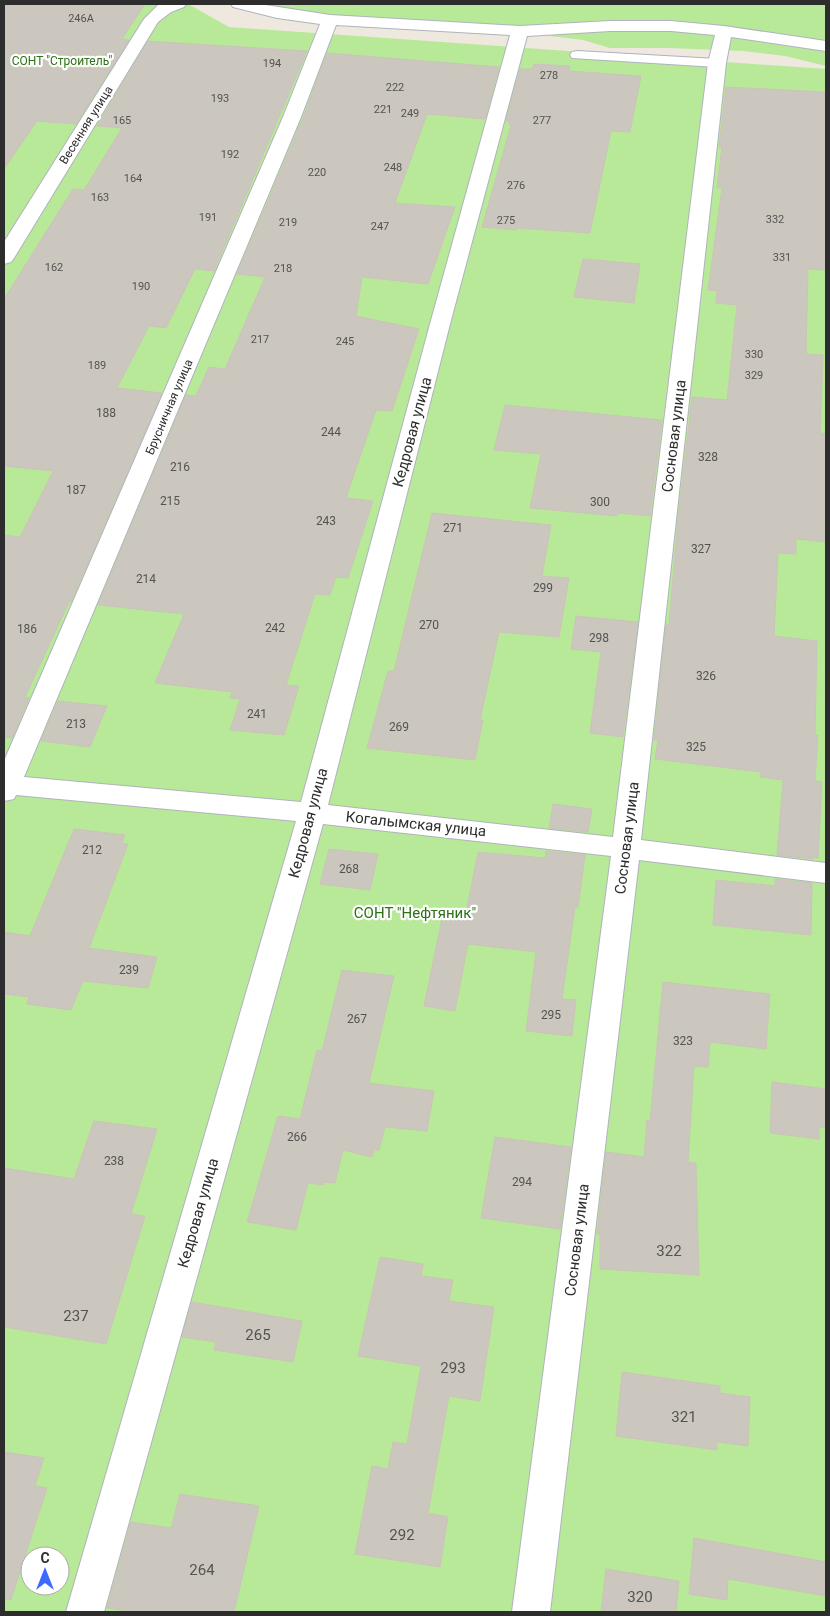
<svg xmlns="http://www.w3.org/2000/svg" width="830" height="1616" font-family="Roboto,sans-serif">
<rect width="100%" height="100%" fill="#efe8df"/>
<path fill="#b8e999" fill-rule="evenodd" d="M4,4H188L229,27L826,69V1612H4ZM30,1556H60V1586H30Z
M268,4H826V66L785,56L743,51L669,48H610L583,40L457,25L309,16Z"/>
<path fill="#cbc6be" stroke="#cbc4b8" d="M4,4H145L122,39L129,40L76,124L37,121L4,169Z
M148,41L307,51L214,271L195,269L166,328L149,326L117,388L162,393L71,602H69L25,697L29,698L12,738L6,737L4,743V535L20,537L53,471L4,466V299L73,189L84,190L122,128L97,126Z
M327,53L499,67L485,119L427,114L395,203L455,207L428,284L362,277L356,316L419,329L392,411L376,410L346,498L373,501L348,578L336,577L330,595L315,594L286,685L299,686L284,735L230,730L240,699L230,698L232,692L155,683L184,614L98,605L186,395L196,396L209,367L225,369L265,277L237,274L303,118Z
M534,64L570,66L569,71L641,76L630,132L611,131L590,233L517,228L516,230L482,227L511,125H509L510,122L506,121L520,69H532Z
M726,87L826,92V270L808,269L806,354L823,355L820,433L826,434V542L796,539V554L778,553L774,636L817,641L815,735H818L815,781L822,782L818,858L813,857V859L777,855L783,780L760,777L761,772L655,759L658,740H654L666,625H669L678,519L692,397L727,400L737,305L716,303L717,291L708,290L722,188H717L722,147H719Z
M583,259L640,264L634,303L574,297Z
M505,405L662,420L650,516L618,513L617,516L530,508L541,454L494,450Z
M432,513L551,525L542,576L569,578L559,637L499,632L480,720H483L475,760L367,748L388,671H394Z
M576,616L638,622L623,737L590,733L601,652L571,649Z
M58,701L107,706L90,747L41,741Z
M553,804L592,809L588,832L549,828Z
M74,829L125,835L122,843L128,844L89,948L157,957L148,988L83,981L71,1010L27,1004L29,997L4,994V932L30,936Z
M329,849L378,854L370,890L320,884Z
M546,851L585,855L578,907H575L562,999L576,1000L572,1036L526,1031L536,952L468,944L455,1011L424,1006L444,909L466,913L478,852L545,858Z
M775,879L812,883L811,935L713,925L716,880L775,886Z
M342,970L394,976L369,1083L434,1091L427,1131L385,1127L379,1150H374L372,1157L343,1150L335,1183L324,1182V1185L308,1183L296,1230L247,1222L278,1116L300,1119L317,1050L322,1051Z
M663,982L770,994L766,1049L710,1042L708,1067L694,1066L688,1162L696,1163L699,1275L600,1269V1235L597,1234L606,1152L644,1157L647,1120L650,1121Z
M772,1082L826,1089V1128L819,1127V1139L770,1133Z
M94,1121L157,1129L131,1214L145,1216L106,1344L4,1327V1168L74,1179Z
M495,1137L571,1147L560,1229L481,1218Z
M380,1257L423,1264L421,1276L453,1280L449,1301L494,1307L480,1401L449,1396L428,1513L448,1517L440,1567L355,1554L372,1466L388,1469L393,1442L407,1444L421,1366L358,1356Z
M192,1302L302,1321L293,1362L214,1350L216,1342L182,1337Z
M622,1372L720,1386V1393L750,1397L748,1446L717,1442V1450L616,1436Z
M4,1452L44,1458L35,1486L47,1488L11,1600L4,1599Z
M180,1494L259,1506L234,1612H134L107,1608L131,1522L171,1528Z
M694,1538L826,1562V1596L728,1579L727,1600L689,1594Z
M606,1569L679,1581L676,1612H601Z"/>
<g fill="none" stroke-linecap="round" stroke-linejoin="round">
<defs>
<path id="lane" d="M577,51L717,59L722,60L724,63L722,66L717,67L572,58L570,55L572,52Z"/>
<path id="street" d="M159,4H186L184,7L171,12L158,22L14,258L11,262L4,264V242L144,19Z
M231,4H259L330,15L520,26L610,21H671L724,26L826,41V51L731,37L726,63L641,840L826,863V883L639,860L550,1612H512L611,856L323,824L104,1612H66L296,821L16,795L14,799L4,801V761L283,117L320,24L277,18L233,7ZM336,25L510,35L430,324L301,802L24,777L301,117ZM610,31H671L715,35L708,63L613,837L328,805L450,324L527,36Z"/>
</defs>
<use href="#lane" stroke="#afb3bd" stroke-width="2"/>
<use href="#street" stroke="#afb3bd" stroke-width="2"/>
<use href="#lane" fill="#fff" fill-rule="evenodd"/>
<use href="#street" fill="#fff" fill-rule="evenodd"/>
</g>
<g text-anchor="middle" stroke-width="4.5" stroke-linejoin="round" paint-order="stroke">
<g font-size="11" fill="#545351">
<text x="81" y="22">246А</text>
<text x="272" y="67">194</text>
<text x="549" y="79">278</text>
<text x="395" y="91">222</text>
<text x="220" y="102">193</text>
<text x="383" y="113">221</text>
<text x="410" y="117">249</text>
<text x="122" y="124">165</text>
<text x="542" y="124">277</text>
<text x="230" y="158">192</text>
<text x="393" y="171">248</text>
<text x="317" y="176">220</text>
<text x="133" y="182">164</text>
<text x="516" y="189">276</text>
<text x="100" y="201">163</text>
<text x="208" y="221">191</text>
<text x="775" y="223">332</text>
<text x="506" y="224">275</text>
<text x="288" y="226">219</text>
<text x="380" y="230">247</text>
<text x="782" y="261">331</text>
<text x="54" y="271">162</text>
<text x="283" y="272">218</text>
<text x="141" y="290">190</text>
<text x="260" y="343">217</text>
<text x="345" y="345">245</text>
<text x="754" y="358">330</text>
<text x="97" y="369">189</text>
<text x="754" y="379">329</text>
</g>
<g font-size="12" fill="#2d7116" stroke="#fff">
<text x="62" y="65">СОНТ "Строитель"</text>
</g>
<g font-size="12" fill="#2d2d2d" stroke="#fff">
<text transform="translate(86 125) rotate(-58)" y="4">Весенняя улица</text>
<text transform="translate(169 407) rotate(-67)" y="4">Брусничная улица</text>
</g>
<g font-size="12" fill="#545351">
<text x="106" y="417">188</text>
<text x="331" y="436">244</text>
<text x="708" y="461">328</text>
<text x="180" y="471">216</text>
<text x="76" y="494">187</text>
<text x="170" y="505">215</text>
<text x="600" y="506">300</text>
<text x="326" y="525">243</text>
<text x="453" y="532">271</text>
<text x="701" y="553">327</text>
<text x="146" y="583">214</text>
<text x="543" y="592">299</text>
<text x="429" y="629">270</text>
<text x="275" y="632">242</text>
<text x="27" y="633">186</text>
<text x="599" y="642">298</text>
<text x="706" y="680">326</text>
<text x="257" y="718">241</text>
<text x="76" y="728">213</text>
<text x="399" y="731">269</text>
<text x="696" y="751">325</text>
<text x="92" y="854">212</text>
<text x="349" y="873">268</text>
<text x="129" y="974">239</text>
<text x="551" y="1019">295</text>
<text x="357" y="1023">267</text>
<text x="683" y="1045">323</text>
<text x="297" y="1141">266</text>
<text x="114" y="1165">238</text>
<text x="522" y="1186">294</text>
</g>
<g font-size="15" fill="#2d2d2d" stroke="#fff">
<text transform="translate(412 432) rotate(-75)" y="5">Кедровая улица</text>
<text transform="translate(674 436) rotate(-83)" y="5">Сосновая улица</text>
<text transform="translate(308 823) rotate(-75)" y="5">Кедровая улица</text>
<text transform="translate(416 824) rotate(6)" y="5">Когалымская улица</text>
<text transform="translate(627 838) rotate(-83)" y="5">Сосновая улица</text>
<text transform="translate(198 1213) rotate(-74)" y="5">Кедровая улица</text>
<text transform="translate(577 1240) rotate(-83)" y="5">Сосновая улица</text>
</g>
<g font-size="15" fill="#2d7116" stroke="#fff">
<text x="415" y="918">СОНТ "Нефтяник"</text>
</g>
<g font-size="15" fill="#545351">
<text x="669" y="1256">322</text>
<text x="76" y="1321">237</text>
<text x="258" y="1340">265</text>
<text x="453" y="1373">293</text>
<text x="684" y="1422">321</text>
<text x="402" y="1540">292</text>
<text x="202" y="1575">264</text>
<text x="640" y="1602">320</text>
</g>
</g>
<rect width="830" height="1616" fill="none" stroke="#2d2d2d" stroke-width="10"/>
<g transform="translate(45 1571)"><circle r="24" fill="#ffffff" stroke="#ababab"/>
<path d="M0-4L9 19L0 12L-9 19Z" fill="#3d69ff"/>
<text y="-8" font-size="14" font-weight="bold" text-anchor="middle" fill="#2d2d2d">С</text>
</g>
</svg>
